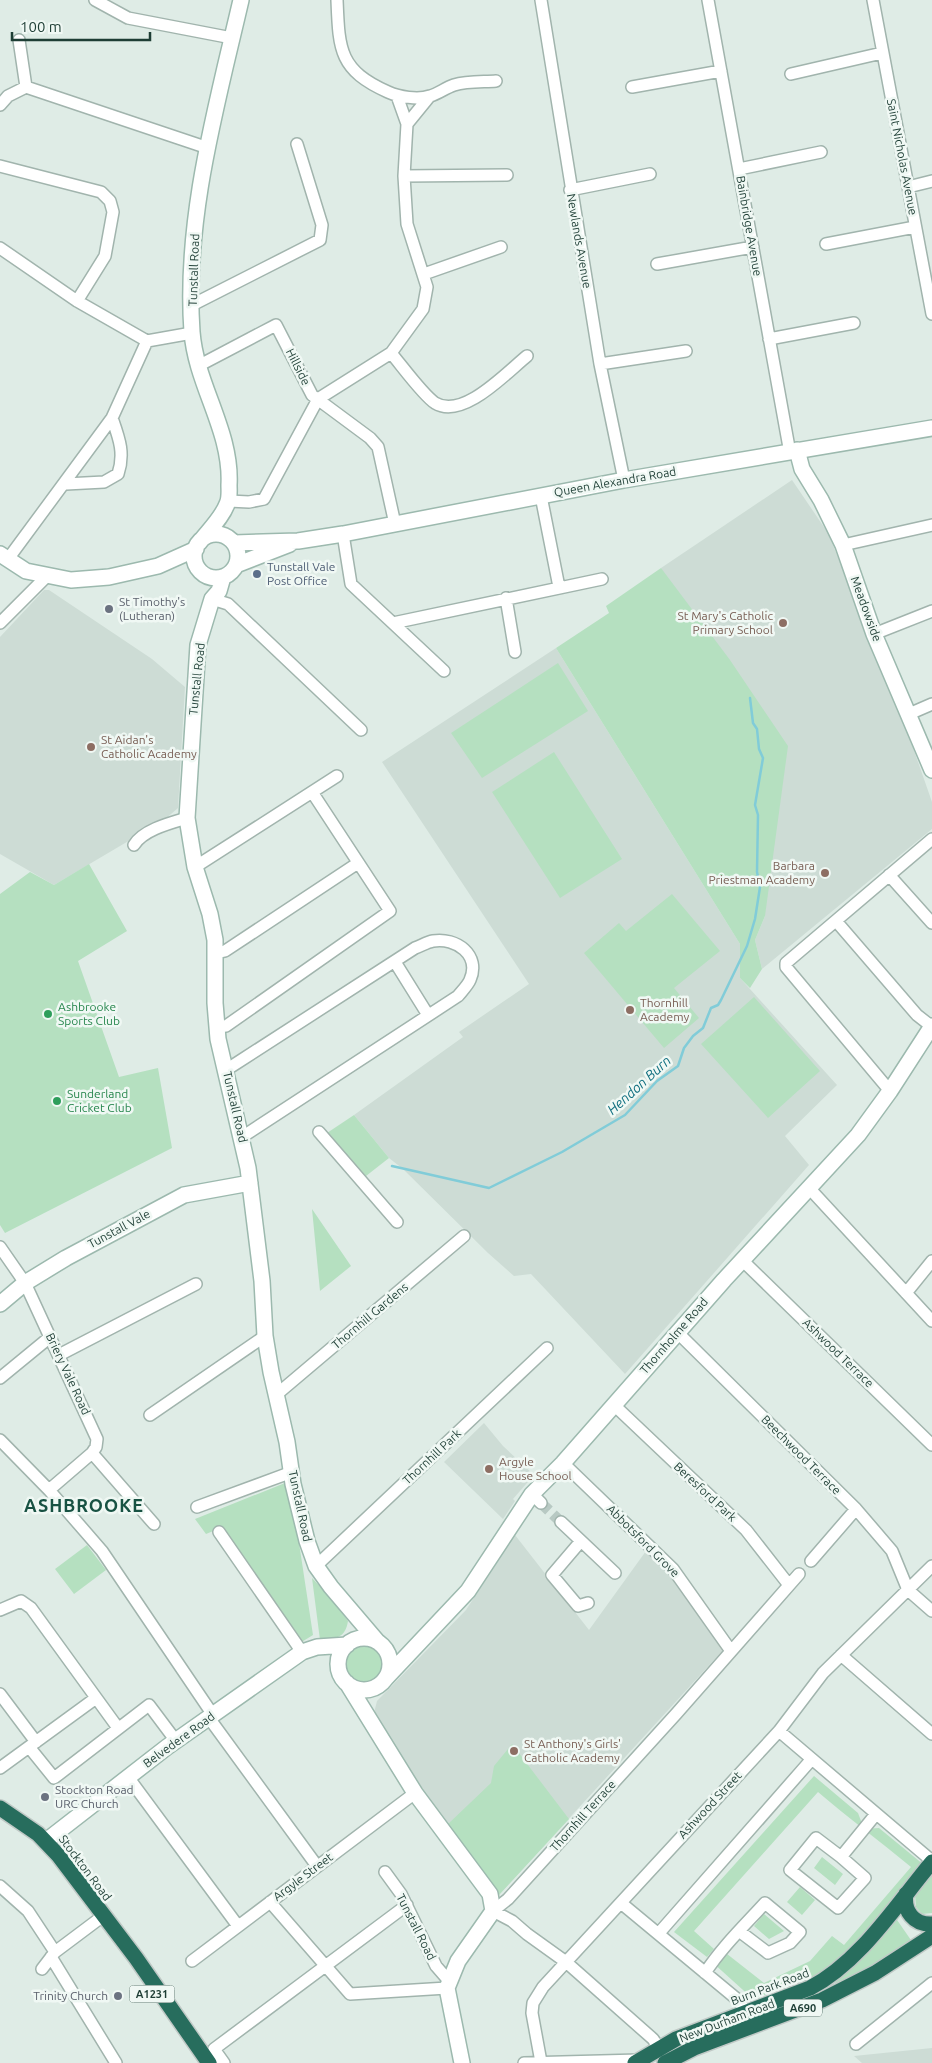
<svg xmlns="http://www.w3.org/2000/svg" width="932" height="2063" font-family="Ubuntu,sans-serif">
<rect width="100%" height="100%" fill="#dfece6"/>
<path fill="#cddcd5" d="M792,480L828,533L896,699L932,802V829L762,969L755,940L765,916L661,568Z
M44,590H49L152,659L185,687L178,808L164,820L54,885L0,854V637Z
M556,648L740,944V978L837,1085L785,1136L809,1165L625,1374L531,1274L514,1276L488,1253L403,1169L389,1158L354,1115L463,1037L459,1032L529,984L382,762Z
M484,1423L503,1446L534,1475L513,1499L515,1501L503,1519L444,1462Z
M515,1535L589,1630L646,1551L670,1572L724,1649L498,1896L422,1790L374,1713L377,1701L466,1610Z
M932,2048V2063H862L854,2056Z"/>
<path fill="#b5e0c0" d="M661,568L730,660L788,746L765,916L755,940L762,969L750,988L740,978V944L556,648L609,613L606,606Z
M558,663L588,711L482,778L451,733Z
M554,752L622,859L560,898L492,792Z
M89,864L127,931L78,961L119,1077L158,1068L172,1148L5,1233L0,1225V894L30,872L54,885Z
M672,894L720,951L674,988L699,1018L664,1048L584,953L619,923L626,931Z
M754,997L820,1071L768,1118L701,1044Z
M354,1115L389,1158L366,1176L327,1133Z
M312,1209L351,1266L320,1291Z
M285,1483L299,1543L313,1635L300,1643L223,1527L206,1534L195,1519Z
M87,1545L106,1570L74,1594L55,1569Z
M312,1578L331,1598L348,1621C345,1639 336,1638 320,1640Z
M344 1664a20 20 0 1 1 40 0a20 20 0 1 1-40 0Z
M512,1744L569,1819L498,1896L447,1825L491,1783L494,1766Z
M814,1776L858,1813L864,1829L879,1828L924,1865L846,1956L824,1973L753,1999L712,1962L722,1950L764,1983L810,1961L832,1936L844,1945L911,1867C880,1841 848,1818 818,1792L694,1931L714,1949L707,1957L674,1932Z
M822,1857L843,1874L835,1885L814,1868Z
M932,1875V1913L922,1914L916,1907L915,1894Z
M800,1887L815,1900L802,1915L787,1902Z
M764,1914L784,1931L769,1939L754,1926Z
M895,1917L913,1943L838,1987L835,1982L865,1954Z"/>
<g fill="none" stroke-linecap="round" stroke-linejoin="round">
<path stroke="#81ccd8" stroke-width="2.5" d="M392,1166L489,1188L562,1152L625,1115L657,1081L678,1066L684,1048L693,1036L703,1028L711,1008L718,1005L721,1000L747,946L755,919L760,887L757,872L758,815L755,805L763,758L759,749L757,729L753,723L750,698"/>
<path stroke="#b8c9c3" stroke-width="11" stroke-dasharray="11 5.5" stroke-linecap="butt" d="M541,1503L561,1522"/>
<defs>
<path id="street" d="M95,0L128,18L232,38
M337,0C339,50 339,70 388,92C399,97 418,100 430,96C438,94 445,88 454,85C467,81 483,82 496,81
M541,0L600,364L624,480
M708,0L790,453
M873,0L932,314
M19,40L26,87
M791,74L882,53
M632,87L721,71
M397,96L407,124
M0,105L8,96L26,87L208,148
M0,166L101,192L110,201L113,212L105,256L77,301
M739,169L821,152
M404,176L507,175
M908,187L932,181
M570,190L650,174
M826,244L915,227
M0,248L77,301L147,341L192,333
M657,264L753,247
M424,274L501,247
M192,305L320,240L322,225L297,144
M769,339L854,323
M391,353C402,366 423,395 435,403C463,420 506,373 527,356
M600,364L686,351
M198,366L276,325L312,395L370,438L378,447L395,524
M66,484L104,482L118,474C125,453 119,438 112,418
M541,496L559,587
M229,501L249,502L264,499L318,399L391,353L423,309L427,287L407,224L404,176L407,124L429,97
M343,534L351,584L444,671
M843,545L932,525
M8,559L112,418L147,341
M506,598L515,652
M212,599L228,604L361,730
M0,623L47,576
M393,623L602,579
M874,634L932,611
M909,714L932,704
M134,845C143,830 170,823 187,818
M195,867L337,776
M889,875L932,923
M836,921L917,1015L931,1026
M216,953L225,951L358,863
M395,962L428,1015
M217,1027L226,1026L390,911L312,792
M226,1070L415,948C421,946 427,942 433,941C456,937 481,955 470,980C468,985 462,991 458,996L242,1137
M890,1091L786,967V963L932,839
M319,1132L397,1222
M810,1189L932,1321
M0,1247L25,1283L97,1439L96,1447L92,1453L49,1490
M743,1261L932,1445
M906,1293L932,1261
M677,1332L856,1509L892,1551L908,1590L932,1611
M59,1355L196,1284
M0,1378L50,1337
M276,1395L464,1236
M614,1405L746,1530L789,1585
M150,1415L265,1336
M0,1440L49,1490L102,1551L213,1715
M92,1453L154,1524
M563,1463L673,1569L731,1651
M532,1494L541,1503
M197,1507L292,1472
M561,1522L615,1573
M219,1532L302,1652
M581,1541L552,1575L578,1606L588,1603
M811,1561L856,1509
M316,1566L547,1348
M0,1610L21,1601L31,1608L118,1728
M841,1655L932,1734
M0,1694L36,1742
M209,1718L317,1866
M779,1731L932,1861
M29,1747L54,1778L149,1705L176,1741
M0,1768L96,1698
M128,1777L238,1926
M841,1857L865,1878L838,1908L790,1870L816,1838L841,1857L876,1814
M385,1872L401,1894L436,1966L449,1981
M0,1886L28,1911L55,1952
M270,1902L350,1994L447,1988
M621,1903L738,2000L746,2012
M659,1933L811,1760
M51,1957L116,2063
M192,1961L415,1793
M42,1969L55,1952L103,1916
M705,1973C722,1947 744,1926 765,1903L800,1932L790,1943L768,1953L739,1931
M856,2044L932,1983
M659,2048L653,2039L566,1962L527,1934L512,1921L493,1911L508,1899L676,1714L799,1574
M541,2062L532,2013L533,2003L543,1987L779,1731L823,1673L932,1566
M224,2063L214,2049L407,1905
M524,2063L639,2060"/>
<path id="secondary" d="M797,450L802,469L821,500L843,545L874,634L932,770
M194 556a22 22 0 1 1 44 0a22 22 0 1 1-44 0Z
M199,543C208,531 222,518 227,504C230,498 229,491 229,485C232,431 196,385 192,332C184,220 216,108 241,0
M234,543L298,541L343,534L624,480L932,428
M0,554L26,571L71,580L109,577L158,566L196,549
M236,565L290,544
M223,577L219,591L212,599L198,645L187,818L195,867L210,914L215,940V1003L218,1039L248,1168L262,1281L265,1336L271,1372L287,1442L293,1484L307,1541L316,1566L331,1587L377,1641
M0,1304L25,1283L66,1258L184,1195L250,1183
M338 1664a26 26 0 1 1 52 0a26 26 0 1 1-52 0Z
M385,1679L468,1591L532,1494L563,1463L724,1280L858,1135L890,1091L932,1026
M347,1683L415,1793L490,1894L493,1911L458,1961L447,1988L462,2063
M46,1841L167,1747L302,1652L317,1647L347,1645"/>
<path id="highway" d="M0,1808L38,1834L58,1855L136,1958L209,2063
M906,1894C903,1911 914,1925 932,1924
M635,2063L676,2039L810,1988C860,1962 896,1905 932,1862
M665,2063L694,2048L822,2000L875,1973L932,1936"/>
</defs>
<use href="#street" stroke="#a1b4ad" stroke-width="14"/>
<use href="#secondary" stroke="#9cb9ae" stroke-width="18"/>
<use href="#highway" stroke="#c0c9c6" stroke-width="18"/>
<use href="#street" stroke="#fff" stroke-width="11"/>
<use href="#secondary" stroke="#fff" stroke-width="15"/>
<use href="#highway" stroke="#276d5d" stroke-width="15"/>
</g>
<circle fill="#5c6f8a" stroke="#f0f8f4" stroke-width="2" cx="257" cy="574" r="5"/>
<g fill="#6b7280" stroke="#f0f8f4" stroke-width="2">
<circle cx="109" cy="609" r="5"/>
<circle cx="45" cy="1797" r="5"/>
<circle cx="118" cy="1996" r="5"/>
</g>
<g fill="#8d6e63" stroke="#f0f8f4" stroke-width="2">
<circle cx="783" cy="623" r="5"/>
<circle cx="91" cy="747" r="5"/>
<circle cx="825" cy="873" r="5"/>
<circle cx="630" cy="1010" r="5"/>
<circle cx="489" cy="1469" r="5"/>
<circle cx="514" cy="1751" r="5"/>
</g>
<g fill="#2e9e5b" stroke="#f0f8f4" stroke-width="2">
<circle cx="48" cy="1014" r="5"/>
<circle cx="57" cy="1101" r="5"/>
</g>
<g text-anchor="middle" stroke-width="5" stroke-linejoin="round" paint-order="stroke">
<g fill="#f0f8f4" stroke="#5d766e" stroke-width="1">
<rect x="129.5" y="1985.5" width="45" height="17" rx="4"/>
<rect x="784" y="1999.5" width="38" height="17" rx="4"/>
</g>
<g font-size="11" font-weight="bold" fill="#1e3e35">
<text x="152" y="1998">A1231</text>
<text x="803" y="2012">A690</text>
</g>
<g font-size="12" fill="#1e3e35" stroke="#f0f8f4">
<text transform="translate(902 157) rotate(79)" y="4">Saint Nicholas Avenue</text>
<text transform="translate(749 226) rotate(80)" y="4">Bainbridge Avenue</text>
<text transform="translate(579 241) rotate(80)" y="4">Newlands Avenue</text>
<text transform="translate(194 270) rotate(-88)" y="4">Tunstall Road</text>
<text transform="translate(298 367) rotate(63)" y="4">Hillside</text>
<text transform="translate(615 482) rotate(-10)" y="4">Queen Alexandra Road</text>
<text transform="translate(866 609) rotate(70)" y="4">Meadowside</text>
<text transform="translate(197 679) rotate(-84)" y="4">Tunstall Road</text>
<text transform="translate(235 1107) rotate(77)" y="4">Tunstall Road</text>
<text transform="translate(119 1229) rotate(-28)" y="4">Tunstall Vale</text>
<text transform="translate(370 1316) rotate(-40)" y="4">Thornhill Gardens</text>
<text transform="translate(674 1336) rotate(-49)" y="4">Thornholme Road</text>
<text transform="translate(838 1353) rotate(44)" y="4">Ashwood Terrace</text>
<text transform="translate(68 1374) rotate(65)" y="4">Briery Vale Road</text>
<text transform="translate(801 1455) rotate(45)" y="4">Beechwood Terrace</text>
<text transform="translate(432 1457) rotate(-43)" y="4">Thornhill Park</text>
<text transform="translate(705 1492) rotate(43)" y="4">Beresford Park</text>
<text transform="translate(300 1506) rotate(78)" y="4">Tunstall Road</text>
<text transform="translate(643 1541) rotate(45)" y="4">Abbotsford Grove</text>
<text transform="translate(179 1740) rotate(-36)" y="4">Belvedere Road</text>
<text transform="translate(710 1805) rotate(-47)" y="4">Ashwood Street</text>
<text transform="translate(583 1816) rotate(-48)" y="4">Thornhill Terrace</text>
<text transform="translate(85 1868) rotate(53)" y="4">Stockton Road</text>
<text transform="translate(303 1877) rotate(-37)" y="4">Argyle Street</text>
<text transform="translate(416 1927) rotate(63)" y="4">Tunstall Road</text>
<text transform="translate(770 1987) rotate(-21)" y="4">Burn Park Road</text>
<text transform="translate(727 2021) rotate(-21)" y="4">New Durham Road</text>
</g>
<g font-size="12" fill="#4e5e75" stroke="#f0f8f4" text-anchor="start">
<text x="267" y="571">Tunstall Vale<tspan x="267" dy="14">Post Office</tspan></text>
</g>
<g font-size="12" fill="#5b616d" stroke="#f0f8f4" text-anchor="start">
<text x="119" y="606">St Timothy's<tspan x="119" dy="14">(Lutheran)</tspan></text>
<text x="55" y="1794">Stockton Road<tspan x="55" dy="14">URC Church</tspan></text>
<text x="108" y="2000" text-anchor="end">Trinity Church</text>
</g>
<g font-size="12" fill="#785e54" stroke="#f0f8f4" text-anchor="start">
<text x="773" y="620" text-anchor="end">St Mary's Catholic<tspan x="773" dy="14">Primary School</tspan></text>
<text x="101" y="744">St Aidan's<tspan x="101" dy="14">Catholic Academy</tspan></text>
<text x="815" y="870" text-anchor="end">Barbara<tspan x="815" dy="14">Priestman Academy</tspan></text>
<text x="640" y="1007">Thornhill<tspan x="640" dy="14">Academy</tspan></text>
<text x="499" y="1466">Argyle<tspan x="499" dy="14">House School</tspan></text>
<text x="524" y="1748">St Anthony's Girls'<tspan x="524" dy="14">Catholic Academy</tspan></text>
</g>
<g font-size="12" fill="#27864d" stroke="#f0f8f4" text-anchor="start">
<text x="58" y="1011">Ashbrooke<tspan x="58" dy="14">Sports Club</tspan></text>
<text x="67" y="1098">Sunderland<tspan x="67" dy="14">Cricket Club</tspan></text>
</g>
<g font-size="14" font-style="italic" fill="#127080" stroke="#f0f8f4">
<text transform="translate(639 1085) rotate(-42)" y="5">Hendon Burn</text>
</g>
<g font-size="18" font-weight="bold" letter-spacing="1" fill="#185243" stroke="#f0f8f4">
<text x="84" y="1512">ASHBROOKE</text>
</g>
</g>
<path d="M12 32v8h138v-8" fill="none" stroke="#1e3e35" stroke-width="2.5"/>
<text x="20" y="32" font-size="15" fill="#1e3e35" stroke="#f0f8f4" stroke-width="4" paint-order="stroke">100 m</text>
</svg>
